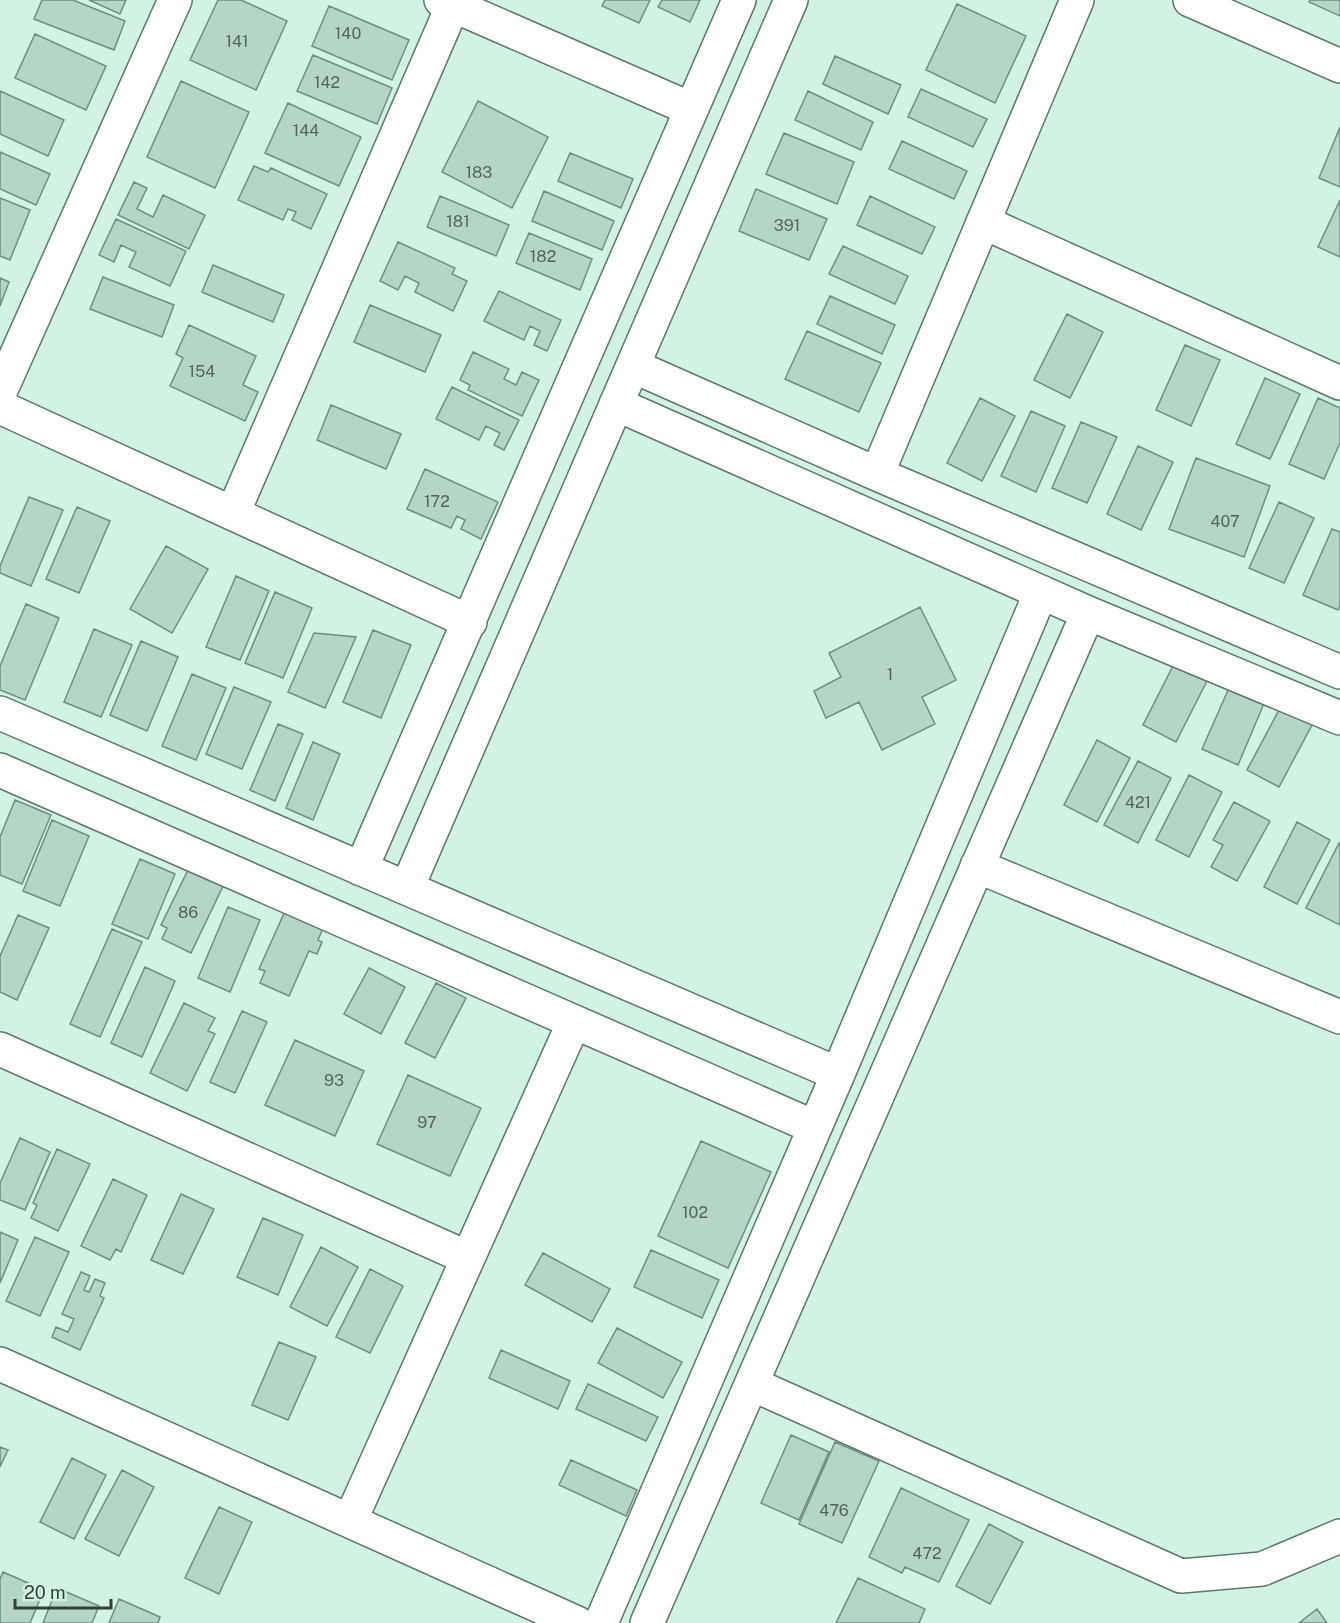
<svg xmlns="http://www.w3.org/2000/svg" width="1340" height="1623" font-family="'Public Sans',sans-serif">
<rect width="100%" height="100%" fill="#d2f3e2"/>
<path fill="#b6d6c5" stroke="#708e7f" stroke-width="1.5" d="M42,0H73L125,21L114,50L34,19Z
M89,0H126L120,14Z
M218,0H241L287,21L256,90L190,60Z
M605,0H650L639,23L602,6Z
M662,0H700L690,22L658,7Z
M1310,0H1340V16L1309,2Z
M957,4L1026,36L995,103L926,70Z
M329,6L409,40L392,80L312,46Z
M35,34L106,66L86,110L15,78Z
M313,55L392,88L377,124L297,91Z
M835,56L901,85L888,114L823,84Z
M181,81L249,112L215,188L147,157Z
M921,89L987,119L973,147L908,117Z
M0,91L64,120L48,156L0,134Z
M808,91L873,122L861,150L795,120Z
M478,101L548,137L512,208L442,172Z
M288,103L361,137L339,186L265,153Z
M1340,127V187L1319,178Z
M784,133L854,162L837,204L766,174Z
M902,141L967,171L954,199L889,169Z
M0,152L50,174L36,205L0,189Z
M570,153L633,179L621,208L558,181Z
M254,166L268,172L271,168L327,194L311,229L292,220L296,212L288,209L283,220L238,200Z
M134,182L147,188L137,209L153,217L163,195L205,215L189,249L118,215Z
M756,189L827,219L809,260L739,231Z
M544,191L614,221L602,250L532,221Z
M440,196L509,225L496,256L427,227Z
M870,196L935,227L922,254L857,225Z
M0,198L30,210L10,260L0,256Z
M1340,200V257L1318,247Z
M116,219L186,251L170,286L129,267L136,252L121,245L114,262L99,255Z
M529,233L592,259L580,290L516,263Z
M398,242L455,268L452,274L467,281L453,311L415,292L419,283L405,276L398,290L380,281Z
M843,246L908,276L895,304L829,274Z
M213,265L284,295L273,322L202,292Z
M103,277L174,305L162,337L90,309Z
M0,278L9,282L0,306Z
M499,291L561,320L547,351L534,345L540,331L530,326L524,340L484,321Z
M830,296L895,325L882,354L817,324Z
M370,305L441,335L425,372L354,342Z
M1067,314L1103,332L1070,398L1034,380Z
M189,325L256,356L243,385L258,392L245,421L170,386L183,358L176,354Z
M807,331L881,363L859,412L785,379Z
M1185,345L1220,360L1191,426L1156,410Z
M473,352L509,369L504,379L516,385L522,372L539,380L522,416L468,390L470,385L460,380Z
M1265,378L1300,394L1270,459L1236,444Z
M452,387L519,420L504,450L494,445L500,433L486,426L479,440L436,419Z
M980,398L1015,416L982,481L947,463Z
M1318,398L1340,408V443L1324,479L1289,464Z
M331,405L401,434L386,469L317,440Z
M1031,411L1065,426L1036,492L1001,476Z
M1081,422L1117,437L1087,503L1052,488Z
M1138,446L1173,462L1141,530L1107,514Z
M1196,458L1270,486L1244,557L1169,529Z
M425,469L498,502L481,539L461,529L465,520L457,516L451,528L407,509Z
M29,497L63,510L31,586L0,573V566Z
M1279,502L1314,518L1284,583L1249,568Z
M77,507L110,521L79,593L46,579Z
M1332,529L1340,532V606L1338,610L1303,595Z
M166,546L208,569L172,633L130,609Z
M236,576L269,591L240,660L206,647Z
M275,592L312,608L283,678L245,663Z
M26,604L59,618L25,700L0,690V666Z
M920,607L956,680L922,697L935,724L882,750L859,702L826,718L814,691L841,677L829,653Z
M94,629L132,645L101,717L64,702Z
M373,630L411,645L381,718L343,702Z
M314,633L356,637L325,708L288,692Z
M141,641L178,657L147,731L110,715Z
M1176,660L1209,677L1176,742L1143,725Z
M192,674L226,688L196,760L162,746Z
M1233,679L1268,694L1238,765L1202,749Z
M234,687L271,702L242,769L206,754Z
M1280,708L1312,725L1279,787L1247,770Z
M278,724L303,734L275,801L250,790Z
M1097,740L1130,758L1097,822L1064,805Z
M313,742L340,754L313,820L286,808Z
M1138,761L1171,778L1138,843L1104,825Z
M1189,775L1222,792L1189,857L1156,840Z
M15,800L51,815L22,884L0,875V837Z
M1234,802L1270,821L1237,881L1211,867L1223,845L1213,840Z
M52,820L89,836L60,906L23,891Z
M1297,822L1330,840L1297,904L1264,887Z
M1339,843H1340V925L1306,908Z
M140,859L175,874L148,939L112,924Z
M189,868L224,884L191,953L162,939L167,928L161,925Z
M228,907L260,920L230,992L198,978Z
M286,909L324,926L318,940L322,942L317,954L309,951L289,996L260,983L265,971L259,969Z
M18,915L49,928L17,1000L0,992V956Z
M112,929L142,942L100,1037L70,1024Z
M145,967L175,981L142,1057L111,1043Z
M369,968L405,987L381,1034L344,1014Z
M436,983L466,998L435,1058L405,1043Z
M184,1003L215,1018L208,1031L215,1034L187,1091L150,1073Z
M242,1011L267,1022L235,1093L210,1082Z
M295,1040L364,1071L335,1136L265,1105Z
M408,1075L481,1108L450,1176L377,1144Z
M20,1138L50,1152L25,1210L0,1200V1183Z
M701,1141L771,1172L728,1268L658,1236Z
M57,1149L90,1164L58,1231L31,1218L37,1205L33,1203Z
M113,1179L147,1195L121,1252L116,1249L110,1260L81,1246Z
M181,1194L214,1209L183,1274L151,1260Z
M263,1218L303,1235L278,1295L237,1277Z
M0,1232L18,1240L0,1283Z
M35,1237L69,1252L40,1316L6,1301Z
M321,1247L358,1267L327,1326L290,1307Z
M651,1250L719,1280L702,1318L634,1287Z
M543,1253L610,1289L592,1322L525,1285Z
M370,1269L403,1286L370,1353L336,1337Z
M81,1272L90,1276L84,1290L89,1292L95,1279L105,1283L100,1296L104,1298L80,1350L52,1337L56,1327L68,1332L74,1319L62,1314Z
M617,1328L682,1362L663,1398L598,1363Z
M279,1342L316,1357L288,1420L252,1405Z
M501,1350L570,1381L558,1409L489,1378Z
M588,1384L658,1417L646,1441L576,1409Z
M791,1435L829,1452L799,1520L761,1503Z
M835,1442L879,1461L842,1543L799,1524Z
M0,1447L8,1450L0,1467Z
M72,1458L106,1475L74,1539L40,1522Z
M571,1460L637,1490L626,1516L559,1485Z
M122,1470L154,1487L119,1556L85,1539Z
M901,1488L969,1520L939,1582L905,1567L902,1573L869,1557Z
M219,1507L252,1522L219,1594L185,1578Z
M989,1524L1023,1542L990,1604L956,1586Z
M3,1572L44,1590L30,1623H0V1579Z
M858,1578L925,1609L919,1623H836Z
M57,1588L99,1606L92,1623H43Z
M119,1599L160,1617L158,1623H109Z
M1317,1609L1327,1623H1299Z"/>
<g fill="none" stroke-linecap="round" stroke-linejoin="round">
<defs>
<path id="minor" d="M441,0L691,109
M1190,0L1340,66
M983,222L1340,383
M633,366L877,474L1340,672
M0,392L175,0
M616,404L1088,613L1340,718
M0,407L470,622
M877,474L1077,0
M233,513L453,5
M0,713L838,1074
M0,770L814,1127
M977,866L1340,1017
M361,869L739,0
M407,888L791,0
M0,1049L468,1258
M0,1364L577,1623
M752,1384L1181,1576L1262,1569L1340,1536
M350,1521L574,1022
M601,1623L838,1074L1041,592
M647,1623L1088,613"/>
</defs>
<use href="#minor" stroke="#5b786a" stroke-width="36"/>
<use href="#minor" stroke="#fff" stroke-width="33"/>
</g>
<g text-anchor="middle" stroke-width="6" stroke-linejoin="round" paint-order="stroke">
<g font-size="16" fill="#52655b">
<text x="348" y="39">140</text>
<text x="237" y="47">141</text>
<text x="327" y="88">142</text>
<text x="306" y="136">144</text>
<text x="479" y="178">183</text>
<text x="458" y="227">181</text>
<text x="787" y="231">391</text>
<text x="543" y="262">182</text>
<text x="202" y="377">154</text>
<text x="437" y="507">172</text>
<text x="1225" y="527">407</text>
<text x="890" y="680">1</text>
<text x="1138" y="808">421</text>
<text x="188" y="918">86</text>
<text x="334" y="1086">93</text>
<text x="427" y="1128">97</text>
<text x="695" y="1218">102</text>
<text x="834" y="1516">476</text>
<text x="927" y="1559">472</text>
</g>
</g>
<path d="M15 1599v9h96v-9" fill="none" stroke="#313f38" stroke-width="3"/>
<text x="24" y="1599" font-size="18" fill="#313f38" stroke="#d2f3e2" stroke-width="4.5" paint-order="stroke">20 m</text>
</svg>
